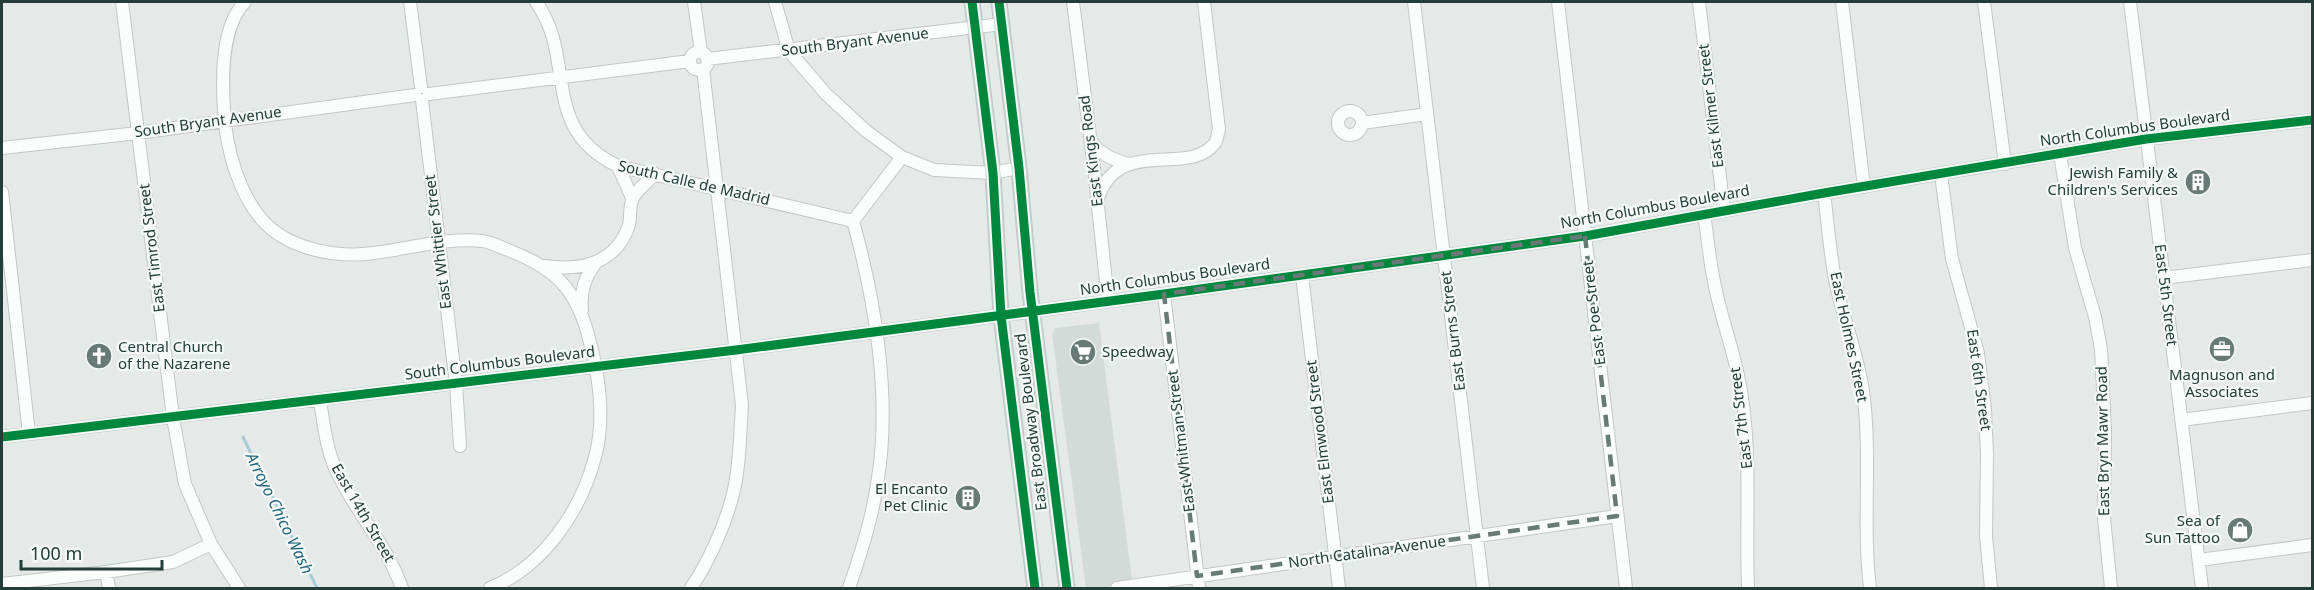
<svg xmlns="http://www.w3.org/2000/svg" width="2314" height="590" font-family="'Noto Sans',sans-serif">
<rect width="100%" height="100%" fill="#e5eae8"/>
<path fill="#d3dbd8" d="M1099,323L1133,588H1086L1052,334L1055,328Z"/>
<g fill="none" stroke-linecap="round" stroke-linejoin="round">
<path stroke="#a7cdd7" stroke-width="3" d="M243,437L317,588"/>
<defs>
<path id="minor" d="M122,2L173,418L185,484L211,544L239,588
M245,2C221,26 222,78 224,111C226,148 239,197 266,224C292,250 339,258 374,253C410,249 445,237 482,241C491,242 500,247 508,250C553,267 576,288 588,335C599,374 606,417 595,457C581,511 543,567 490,588
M410,2L421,87
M536,2C577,58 539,129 618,166L853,221
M694,2L701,52
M775,2L789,51L826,94L866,131L902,157L934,170L993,173L1019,168
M1073,2L1094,168L1108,301
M1414,2L1483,588
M1558,2L1626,588
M1699,2L1724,211
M1842,2L1864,187
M1984,2L2005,164
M2130,2L2202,588
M690 61a9 9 0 1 1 18 0a9 9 0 1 1-18 0Z
M707,59L1002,24
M429,94L690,61
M422,100L456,384L460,446
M1338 123a12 12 0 1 1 24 0a12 12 0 1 1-24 0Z
M1362,123L1427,114
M1091,142C1102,155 1113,160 1129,164
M2,148L138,133L415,95
M2060,154L2075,248L2095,317L2101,349L2105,430L2104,518L2111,588
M618,166L632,198
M1941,174L1952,259L1978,353L1985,409L1987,454L1986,536L1991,588
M2,192L29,434
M1824,193C1828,224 1830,258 1837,289C1845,323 1858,356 1863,391C1872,457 1862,523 1870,588
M1098,198C1119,135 1189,178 1215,143C1217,140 1218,133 1219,129L1204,2
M1704,214C1708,240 1710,266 1716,291C1722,319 1732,347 1738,375C1753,445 1745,517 1748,588
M853,221L902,157
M545,266C581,271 616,264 629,225C631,217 629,205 633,198C637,189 649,181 655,174
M1302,275L1339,588
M2163,278L2312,260
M1164,294L1199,588
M582,310C580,292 584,278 595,264
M320,400C324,427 327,456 341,480C361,519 387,546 402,588
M2181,420L2312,403
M2,437L736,350L1164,294L1585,236L1824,193L2146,139L2312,120
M2199,560L2312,545
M106,572L109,588
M2,584L106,572L173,562L211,544
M691,588C709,561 725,526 733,494C740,466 740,434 742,405L703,69
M849,588C861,553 873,516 878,478C891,396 875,300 853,221
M1117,588L1617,516"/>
<path id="major" d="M972,2L993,173L1001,316L1035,588
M999,2L1019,168L1030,292L1067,588"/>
</defs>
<use href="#minor" stroke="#c2c7c5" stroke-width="14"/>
<use href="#major" stroke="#bdc6c4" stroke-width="17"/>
<use href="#minor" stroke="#fbfcfc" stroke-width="12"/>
<use href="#major" stroke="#ced6d4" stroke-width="15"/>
<defs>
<path id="cycleway" d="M972,2L993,173L1001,316L1035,588
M999,2L1019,168L1030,292L1067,588
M2,437L736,350L1164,294L1585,236L1824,193L2146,139L2312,120"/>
</defs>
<use href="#cycleway" stroke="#f4f9f7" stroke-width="13"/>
<use href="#cycleway" stroke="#00873e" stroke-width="9"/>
</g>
<path fill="none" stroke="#677a76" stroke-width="4.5" stroke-dasharray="12 8" stroke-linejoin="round" d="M1585,236L1617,516L1197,576L1164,294Z"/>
<defs>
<symbol id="building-disc" viewBox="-11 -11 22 22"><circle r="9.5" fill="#677a76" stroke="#f4f9f7"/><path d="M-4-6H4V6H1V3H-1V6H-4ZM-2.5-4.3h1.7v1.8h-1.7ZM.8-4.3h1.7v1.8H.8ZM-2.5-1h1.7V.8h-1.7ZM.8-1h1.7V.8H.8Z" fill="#fff"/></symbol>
<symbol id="office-disc" viewBox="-11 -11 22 22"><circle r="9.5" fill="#677a76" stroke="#f4f9f7"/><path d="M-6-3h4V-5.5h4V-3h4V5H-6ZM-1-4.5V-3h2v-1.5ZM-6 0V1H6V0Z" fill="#fff"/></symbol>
<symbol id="supermarket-disc" viewBox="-11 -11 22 22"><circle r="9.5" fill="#677a76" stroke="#f4f9f7"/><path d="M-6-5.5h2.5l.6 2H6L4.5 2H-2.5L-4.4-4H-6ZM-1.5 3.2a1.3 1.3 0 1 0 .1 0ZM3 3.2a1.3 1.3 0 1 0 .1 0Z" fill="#fff"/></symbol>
<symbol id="church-disc" viewBox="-11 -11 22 22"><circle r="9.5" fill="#677a76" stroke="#f4f9f7"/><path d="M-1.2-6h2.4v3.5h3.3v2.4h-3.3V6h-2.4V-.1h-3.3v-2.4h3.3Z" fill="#fff"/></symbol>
<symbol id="shop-disc" viewBox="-11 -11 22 22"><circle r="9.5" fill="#677a76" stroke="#f4f9f7"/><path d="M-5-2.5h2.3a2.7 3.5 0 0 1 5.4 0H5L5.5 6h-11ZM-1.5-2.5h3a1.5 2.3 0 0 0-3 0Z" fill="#fff"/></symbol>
</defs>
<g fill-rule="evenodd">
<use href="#building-disc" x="2183" y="167" width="30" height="30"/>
<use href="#office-disc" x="2207" y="334" width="30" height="30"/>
<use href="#supermarket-disc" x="1068" y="337" width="30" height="30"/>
<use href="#church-disc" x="84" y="341" width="30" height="30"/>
<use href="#building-disc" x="953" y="483" width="30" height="30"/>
<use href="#shop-disc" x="2225" y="515" width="30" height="30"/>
</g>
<g text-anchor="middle" stroke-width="4.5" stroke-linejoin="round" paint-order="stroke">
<g font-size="15" fill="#233d38" stroke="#f4f9f7">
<text transform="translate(855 42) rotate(-7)" y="5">South Bryant Avenue</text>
<text transform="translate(1711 106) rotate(-97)" y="5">East Kilmer Street</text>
<text transform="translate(208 122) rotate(-8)" y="5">South Bryant Avenue</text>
<text transform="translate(2135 128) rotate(-8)" y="5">North Columbus Boulevard</text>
<text transform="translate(1091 151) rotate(-97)" y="5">East Kings Road</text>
<text transform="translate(694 183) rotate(13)" y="5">South Calle de Madrid</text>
<text transform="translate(1655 207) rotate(-10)" y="5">North Columbus Boulevard</text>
<text transform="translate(438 242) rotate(-97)" y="5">East Whittier Street</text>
<text transform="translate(152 248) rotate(-97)" y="5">East Timrod Street</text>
<text transform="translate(1175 277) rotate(-8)" y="5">North Columbus Boulevard</text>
<text transform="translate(2166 295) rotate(83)" y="5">East 5th Street</text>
<text transform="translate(1594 313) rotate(-97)" y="5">East Poe Street</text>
<text transform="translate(1453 331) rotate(-97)" y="5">East Burns Street</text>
<text transform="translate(1849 337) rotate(78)" y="5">East Holmes Street</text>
<text transform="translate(500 363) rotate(-7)" y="5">South Columbus Boulevard</text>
<text transform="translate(1979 380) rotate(82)" y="5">East 6th Street</text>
<text transform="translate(1741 418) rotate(-97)" y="5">East 7th Street</text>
<text transform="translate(1031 422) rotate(-97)" y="5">East Broadway Boulevard</text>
<text transform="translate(1320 432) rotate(-97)" y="5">East Elmwood Street</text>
<text transform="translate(1181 441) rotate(-97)" y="5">East Whitman Street</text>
<text transform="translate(2103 441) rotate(-91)" y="5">East Bryn Mawr Road</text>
<text transform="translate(363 513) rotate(60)" y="5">East 14th Street</text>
<text transform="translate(1367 552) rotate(-8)" y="5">North Catalina Avenue</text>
</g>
<g font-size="15" fill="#233d38" stroke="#f4f9f7" text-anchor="end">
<text x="2178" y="178">Jewish Family &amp;<tspan x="2178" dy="17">Children's Services</tspan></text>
<text x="118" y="352" text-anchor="start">Central Church<tspan x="118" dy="17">of the Nazarene</tspan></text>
<text x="1102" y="357" text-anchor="start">Speedway</text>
<text x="2222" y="380" text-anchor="middle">Magnuson and<tspan x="2222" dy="17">Associates</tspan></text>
<text x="948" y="494">El Encanto<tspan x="948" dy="17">Pet Clinic</tspan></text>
<text x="2220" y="526">Sea of<tspan x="2220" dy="17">Sun Tattoo</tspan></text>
</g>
<g font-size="16" font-style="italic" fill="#1f6378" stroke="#f4f9f7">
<text transform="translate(280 513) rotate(64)" y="6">Arroyo Chico Wash</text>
</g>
</g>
<rect width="2314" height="590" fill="none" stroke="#233d38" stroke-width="6"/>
<path d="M21 560v9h141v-9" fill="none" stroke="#233d38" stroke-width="3"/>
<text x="30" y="560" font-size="18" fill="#233d38" stroke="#f4f9f7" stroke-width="4.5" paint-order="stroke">100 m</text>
</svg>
